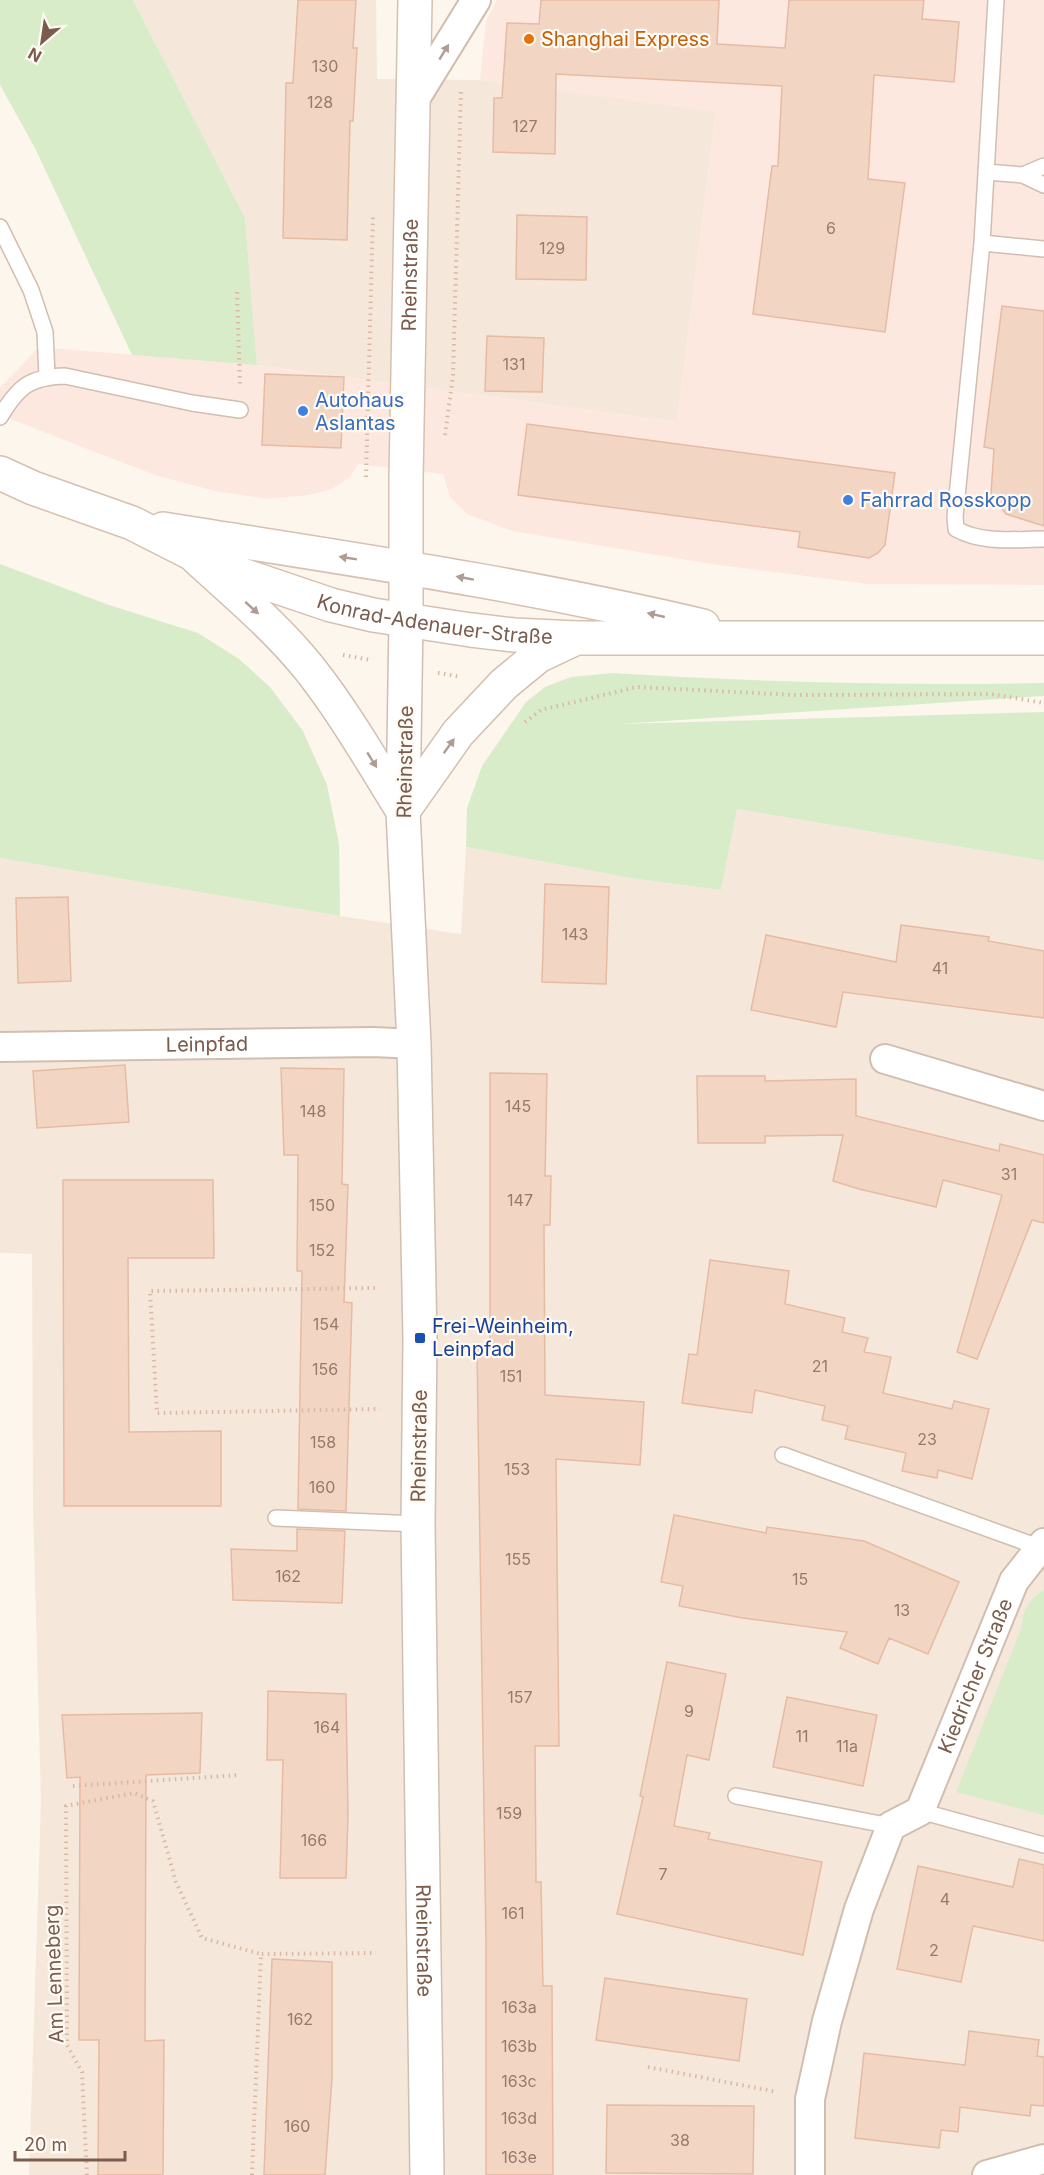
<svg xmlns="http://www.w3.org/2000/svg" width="1044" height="2175" font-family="Inter,sans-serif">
<rect width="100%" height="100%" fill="#fdf6ec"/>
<path fill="#f5e8da" d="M133,0H376L377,79L480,80L716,111L677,422L257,365L245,218Z
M737,809L1044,861V2175H29L41,1801L33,1507L32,1254L0,1253V858L340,916L461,934L466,847L630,878L721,890Z"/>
<path fill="#fde8e0" d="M497,0H1044V585L868,584L711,564L512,531L467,514L450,497L443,474L358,464L350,477L332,489L309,495L267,499L215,491L158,476L87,449L11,419L0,409V388L37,349H62L257,365L677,422L716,112L480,80L486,21Z"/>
<path fill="#d8ecc9" d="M0,0H133L245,218L257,365L132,355L35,148L0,85Z
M0,564L109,605L198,633L239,659L270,687L303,731L327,785L339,844L340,916L0,858Z
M613,673C756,682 900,686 1044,683V696L620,724L1044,712V861L737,809L721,890L630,878L466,847L467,808L482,766L526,702L545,687L571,677Z
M1044,1590V1815L956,1792L1021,1629C1022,1612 1029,1598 1044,1590Z"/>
<path fill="#f3d5c3" stroke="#e6bba3" stroke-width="1.5" d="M298,0H356L353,48H357L353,121H350L347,240L283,238L286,83H293Z
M541,0H719L717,44L785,48L789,0H924L922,19L959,22L954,82L874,75L868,179L905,183L885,332L753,314L772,166H778L782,86L556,74L555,154L493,152L494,98H502L507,23L539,24Z
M517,215L587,217L586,280L516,279Z
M1002,306L1044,311V526L1006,514L991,494L994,449L984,447Z
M487,336L544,338L542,392L485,391Z
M265,374L344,377L341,448L262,445Z
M527,424L895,473L885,545L878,553L869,558L798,547L800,532L518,495Z
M545,884L609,887L606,984L542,982Z
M68,897L71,981L18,983L16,898Z
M901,925L989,937L988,941L1044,951V1018L843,992L836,1027L751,1010L766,935L896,962Z
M125,1065L129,1122L37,1128L33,1071Z
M281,1068L344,1069L342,1184L348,1185L344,1302L352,1303L346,1511L298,1509L302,1271H297L298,1155H284Z
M490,1073L547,1074L545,1176H551L550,1225H544L545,1395L644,1402L640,1465L556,1459L559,1746H535L536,1882H541L543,1986H552L553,2175H486V1943L477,1350H490Z
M697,1076H765V1081L856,1079V1116L999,1151L1000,1144L1044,1155V1223L1032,1220L977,1359L957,1352L1002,1195L943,1180L936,1207L859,1189L833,1181L843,1135L765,1136V1143H698Z
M63,1180H213L214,1258H128L129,1432L221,1431V1506H64Z
M710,1260L789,1271L785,1304L845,1318L842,1332L868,1338L864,1352L891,1357L883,1393L952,1409L954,1401L989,1409L972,1479L938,1470L937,1478L902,1471L906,1453L845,1439L848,1426L822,1420L825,1406L755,1390L752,1413L682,1403L689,1354L697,1355Z
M674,1515L766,1533L767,1527L864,1541L959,1582L928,1654L889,1638L878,1664L840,1648L847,1632L743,1618L679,1606L683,1586L661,1582Z
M297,1529L345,1531L342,1603L233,1600L231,1549L297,1551Z
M667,1662L726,1674L709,1760L687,1755L674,1826L710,1833L708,1839L822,1862L803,1955L617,1914L643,1797L640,1796Z
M268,1691L346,1694L348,1816L346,1878H280L283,1760H267Z
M787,1697L877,1715L863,1786L773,1767Z
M202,1713L200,1773L146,1775L145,2041L164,2040L163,2175H98L99,2040H79L80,1777L67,1778L62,1715Z
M1019,1859L1044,1865V1941L973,1926L961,1982L897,1969L918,1866L1013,1887Z
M272,1959L332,1962V2078L325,2175H264Z
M605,1978L747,1999L739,2061L596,2040Z
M969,2031L1039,2040L1037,2056L1044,2057V2106L1031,2105L1030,2116L960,2107L958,2132L941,2130L939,2148L855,2138L864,2053L965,2065Z
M607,2105L754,2106L753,2174L606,2173Z"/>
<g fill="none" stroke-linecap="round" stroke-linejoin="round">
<defs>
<path id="service" d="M996,0L982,243L1044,249
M986,172L1023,175L1044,166
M1023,175L1044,185
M0,227L31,290L45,332L47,377
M982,243L955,517L956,529C983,544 1015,539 1044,539
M0,417C18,387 29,377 65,376L192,403L240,410
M783,1455L1044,1549
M276,1518L418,1524
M736,1796L891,1826
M920,1811L1044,1845"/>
<g id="minor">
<path d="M413,102L476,0"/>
<path id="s1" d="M0,1047L374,1042L414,1044"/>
<path d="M885,1059L1044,1106"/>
<path id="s2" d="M810,2175V2099L827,2021L859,1909L891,1826L920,1811L1014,1581L1044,1543"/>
<path d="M987,2175L1044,2159"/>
</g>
<g id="tertiary">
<path d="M197,558C235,593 276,627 309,668C344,712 373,763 403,811"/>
<path id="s3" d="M406,619L403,811L414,1044L420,1338L418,1524L427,2175"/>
<path d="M403,811L458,733L504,684L538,656L576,638"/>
</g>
<g id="secondary">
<path id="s4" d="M0,473L33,488L132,523L193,554L245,576L331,605L373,615L471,630L514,635L576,638H1044"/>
<path d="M163,529C344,558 525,584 703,626"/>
<path id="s5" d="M406,619V478L415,0"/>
</g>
</defs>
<use href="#service" stroke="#d1beb0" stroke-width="18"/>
<use href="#minor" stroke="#d1beb0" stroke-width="32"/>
<use href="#tertiary" stroke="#d1beb0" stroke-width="36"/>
<use href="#secondary" stroke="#d6c0b0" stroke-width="36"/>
<path stroke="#d9b8a5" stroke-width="4" stroke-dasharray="1.5 4.5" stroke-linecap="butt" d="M237,292L240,385
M445,435L453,376L461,89
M366,477L373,214
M343,655L371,660
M438,673L461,677
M525,722L541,710L637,687L795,695L990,694L1044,703
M375,1288L150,1291L157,1413L380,1409
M73,1786L240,1775
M648,2067L777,2092
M87,2175L82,2072L67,2045L66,1806L134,1793L153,1801L176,1882L202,1938L261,1954
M252,2175L261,1954L376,1953"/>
<use href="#service" stroke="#fff" stroke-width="15"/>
<use href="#minor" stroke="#fff" stroke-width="28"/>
<use href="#tertiary" stroke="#fff" stroke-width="33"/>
<use href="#secondary" stroke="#fff" stroke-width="33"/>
</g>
<defs><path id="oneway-solid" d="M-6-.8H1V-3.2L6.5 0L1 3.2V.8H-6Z" transform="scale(1.5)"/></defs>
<g fill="#af9d94">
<use href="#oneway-solid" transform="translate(444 52) rotate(-59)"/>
<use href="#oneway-solid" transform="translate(348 558) rotate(-171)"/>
<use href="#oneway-solid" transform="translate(465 578) rotate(-170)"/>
<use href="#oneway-solid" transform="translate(252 608) rotate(42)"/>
<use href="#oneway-solid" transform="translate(656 615) rotate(-167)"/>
<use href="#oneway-solid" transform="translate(449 746) rotate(-54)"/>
<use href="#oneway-solid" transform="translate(372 760) rotate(58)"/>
</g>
<circle fill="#e8710a" stroke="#fffaf3" stroke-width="2" cx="529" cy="39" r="6"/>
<g fill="#3f7fe0" stroke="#fffaf3" stroke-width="2">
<circle cx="303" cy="411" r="6"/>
<circle cx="848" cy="500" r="6"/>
</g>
<rect fill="#1a4fb4" stroke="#fffaf3" stroke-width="2" x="414" y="1332" width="12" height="12" rx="3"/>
<g text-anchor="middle" stroke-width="4.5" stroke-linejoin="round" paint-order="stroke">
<g font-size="16" fill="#987a6a">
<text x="325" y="72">130</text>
<text x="320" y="108">128</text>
<text x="525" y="132">127</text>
<text x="831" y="234">6</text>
<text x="552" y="254">129</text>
<text x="514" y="370">131</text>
<text x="575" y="940">143</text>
<text x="940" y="974">41</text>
<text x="518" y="1112">145</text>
<text x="313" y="1117">148</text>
<text x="1009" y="1180">31</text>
<text x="520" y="1206">147</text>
<text x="322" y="1211">150</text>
<text x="322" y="1256">152</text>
<text x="326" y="1330">154</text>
<text x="820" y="1372">21</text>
<text x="325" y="1375">156</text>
<text x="511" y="1382">151</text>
<text x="927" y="1445">23</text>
<text x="323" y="1448">158</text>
<text x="517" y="1475">153</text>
<text x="322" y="1493">160</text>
<text x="518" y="1565">155</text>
<text x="288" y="1582">162</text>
<text x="800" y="1585">15</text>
<text x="902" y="1616">13</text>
<text x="520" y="1703">157</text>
<text x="689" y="1717">9</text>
<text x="327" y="1733">164</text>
<text x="802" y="1742">11</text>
<text x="847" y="1752">11a</text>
<text x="509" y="1819">159</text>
<text x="314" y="1846">166</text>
<text x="663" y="1880">7</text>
<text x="945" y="1905">4</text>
<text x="513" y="1919">161</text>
<text x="934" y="1956">2</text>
<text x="519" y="2013">163a</text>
<text x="300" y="2025">162</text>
<text x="519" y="2052">163b</text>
<text x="519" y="2087">163c</text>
<text x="519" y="2124">163d</text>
<text x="297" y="2132">160</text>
<text x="680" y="2146">38</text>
<text x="519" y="2163">163e</text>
</g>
<g font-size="20" fill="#c56008" stroke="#fffaf3" text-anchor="start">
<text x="541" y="46">Shanghai Express</text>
</g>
<g font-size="20" fill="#7a5c4d" stroke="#fffaf3">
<text dy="7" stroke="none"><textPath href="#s5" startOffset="344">Rheinstraße</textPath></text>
<text dy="7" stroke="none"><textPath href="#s4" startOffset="462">Konrad-Adenauer-Straße</textPath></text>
<text transform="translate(405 762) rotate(-89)" y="7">Rheinstraße</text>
<text dy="7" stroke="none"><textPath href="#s1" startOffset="207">Leinpfad</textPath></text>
<text transform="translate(419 1446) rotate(-89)" y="7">Rheinstraße</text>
<text dy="7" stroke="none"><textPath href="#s2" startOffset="540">Kiedricher Straße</textPath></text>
<text dy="7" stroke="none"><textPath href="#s3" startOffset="1322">Rheinstraße</textPath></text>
<text transform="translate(54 1974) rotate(-92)" y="7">Am Lenneberg</text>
</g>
<g font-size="20" fill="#366cbe" stroke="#fffaf3" text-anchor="start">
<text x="315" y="407">Autohaus<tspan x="315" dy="23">Aslantas</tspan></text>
<text x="860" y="507">Fahrrad Rosskopp</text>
</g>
<g font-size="20" fill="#164399" stroke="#fffaf3" text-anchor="start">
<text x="432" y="1333">Frei-Weinheim,<tspan x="432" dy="23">Leinpfad</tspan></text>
</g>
</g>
<g transform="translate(42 42) rotate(209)" stroke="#fffaf3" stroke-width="4.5" paint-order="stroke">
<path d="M0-4.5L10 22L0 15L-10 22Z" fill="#7a5c4d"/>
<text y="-9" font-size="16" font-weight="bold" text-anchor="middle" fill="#7a5c4d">N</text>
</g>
<path d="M15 2151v9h110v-9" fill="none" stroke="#7a5c4d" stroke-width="3"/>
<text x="24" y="2151" font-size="18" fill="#7a5c4d" stroke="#fffaf3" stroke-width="4.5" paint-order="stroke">20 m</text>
</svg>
